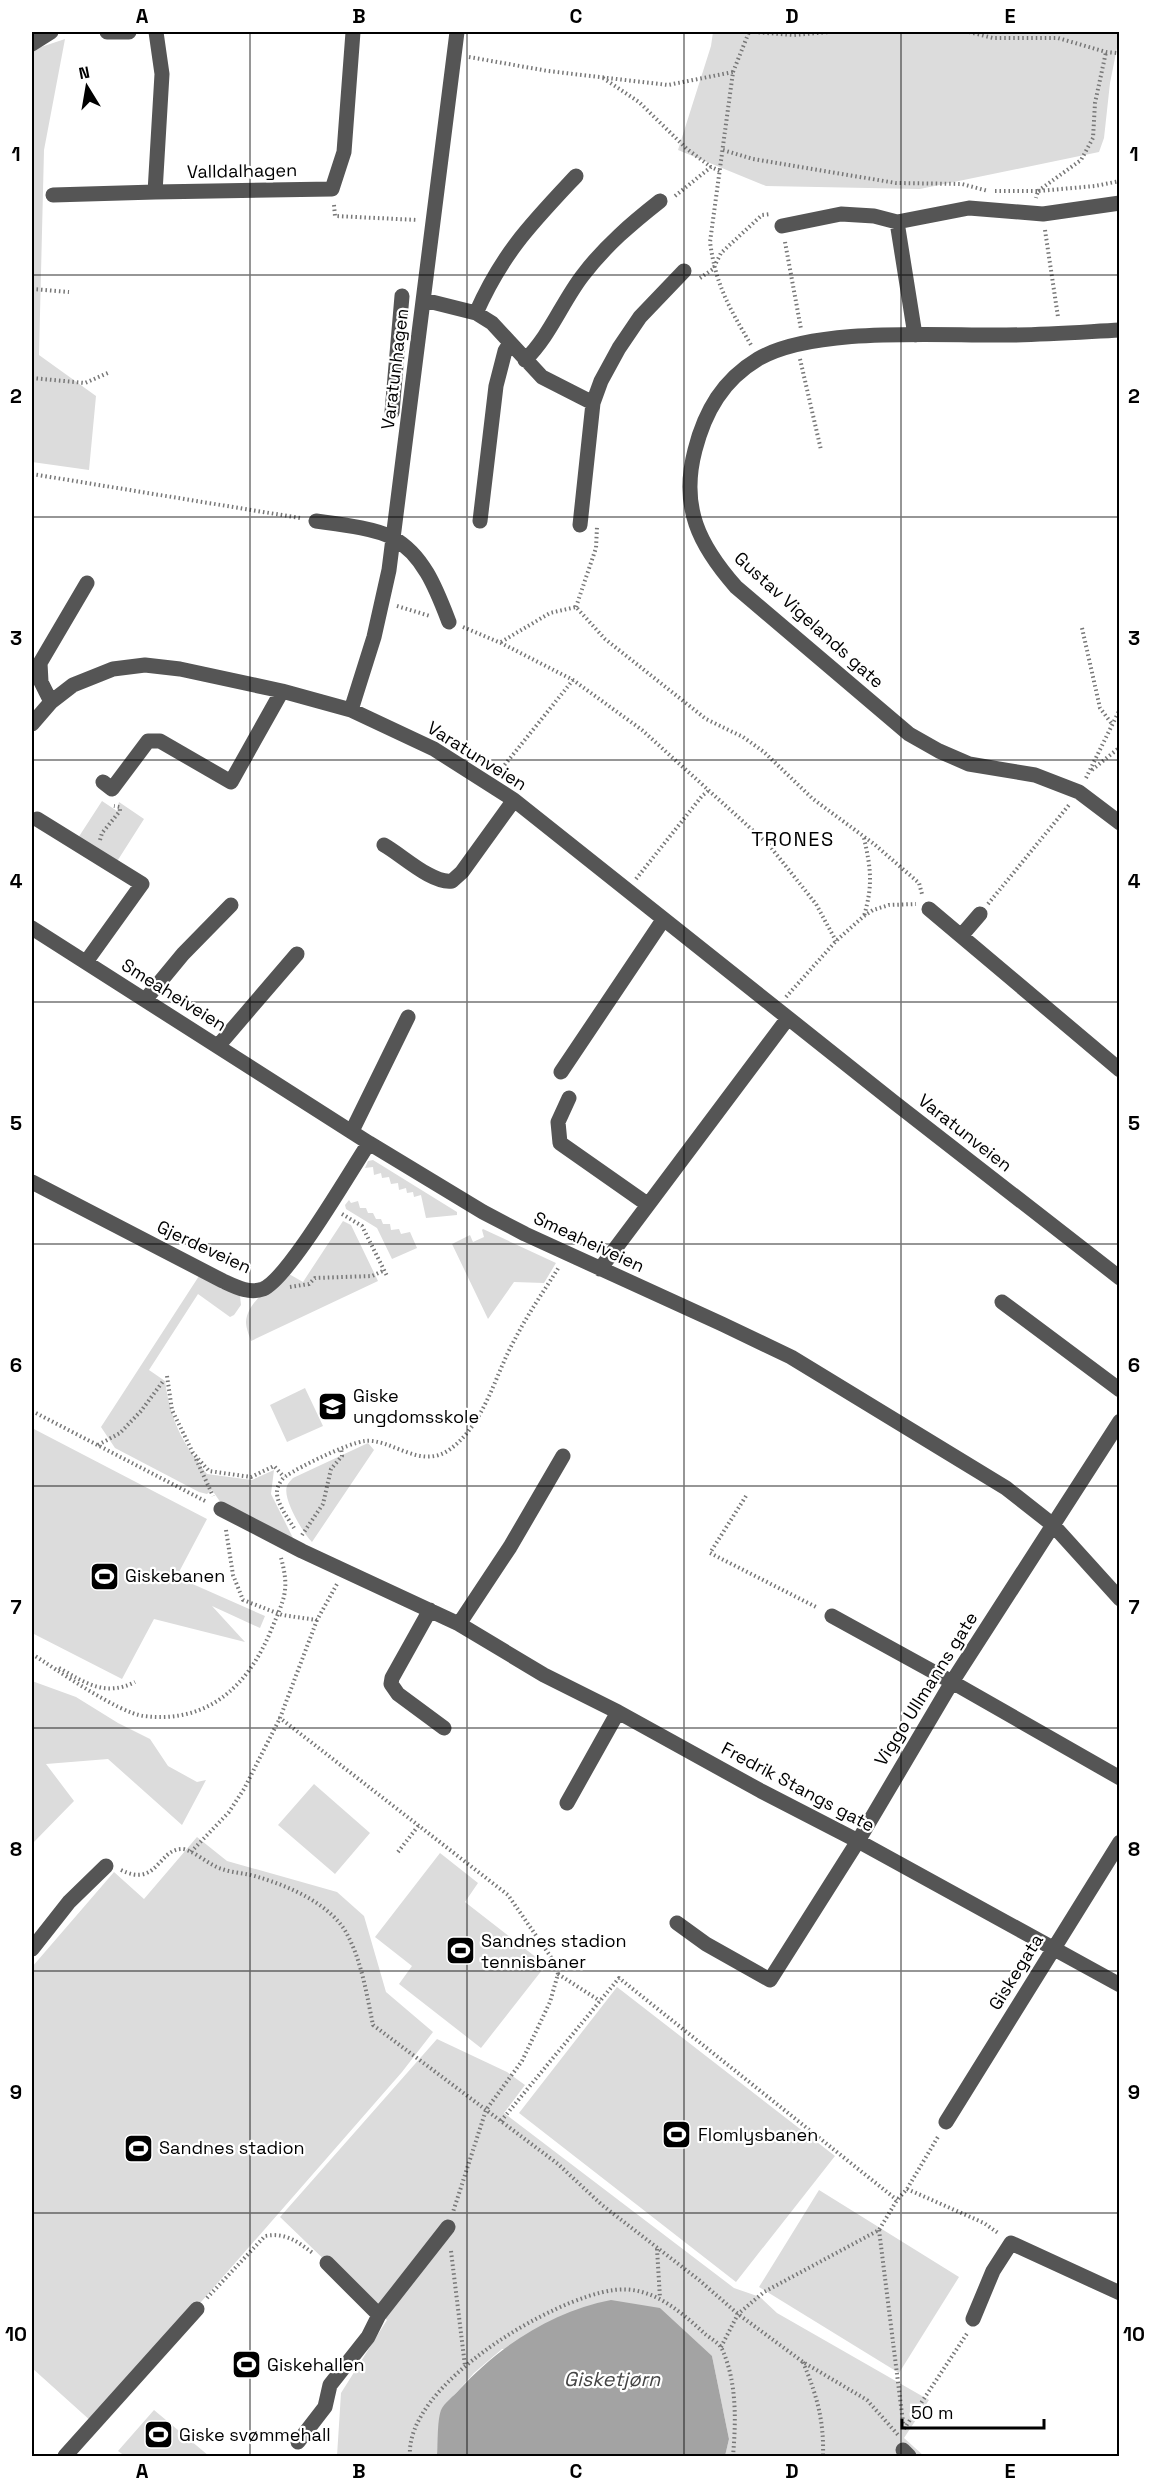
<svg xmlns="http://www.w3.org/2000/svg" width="1151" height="2488" font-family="'Space Grotesk',sans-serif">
<rect width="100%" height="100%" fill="#fff"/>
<path fill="#dcdcdc" d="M713,32H1119L1120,33L1110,83L1104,138L1099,152L920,189L766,186L678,150L711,46Z
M65,39L44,150L39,355L96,396L89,470L32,462V50Z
M102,801L117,811L119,802L144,819L116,863L78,838Z
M373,1160L457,1212V1215L426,1218L421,1195L414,1197L413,1192L407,1193L406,1188L399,1190L398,1183L391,1184L389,1177L382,1178L381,1173L374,1175L373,1167L365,1168L368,1161Z
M349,1200L351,1203L358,1201L360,1208H366L368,1213H373L376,1219H381L383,1224H390L391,1230L399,1229L401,1234L410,1232L417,1248L392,1259L377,1228L346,1209L345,1205Z
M343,1221L351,1225L378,1281L251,1341C249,1335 246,1328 246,1322C247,1301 274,1285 289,1274L303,1282Z
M483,1229L556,1263L544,1283L514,1282L488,1319L452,1244L470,1235L473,1242L484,1237L482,1230Z
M199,1276L240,1296L241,1305L234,1315L230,1317L198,1294L149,1370L165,1381C171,1422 182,1442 207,1474L252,1480L274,1470L271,1494L295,1542L221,1503L212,1490L207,1494L199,1492L115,1448L101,1427Z
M305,1388L323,1426L287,1442L270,1405Z
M32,1428L207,1519L179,1572L188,1582L265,1616L260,1628L212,1606L245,1642L154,1619L122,1679L32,1633Z
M368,1443L374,1450L312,1542C303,1533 282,1498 287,1486C288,1483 291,1480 293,1478Z
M32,1681L76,1697L118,1723L150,1739L168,1766L197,1782L206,1780L182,1825L108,1759L46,1764L74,1801L32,1844Z
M314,1784L370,1833L335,1874L278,1825Z
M197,1837L227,1861L337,1892L364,1916L386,1992L433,2032L402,2072L153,2357L92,2422L32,2368V1967L114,1872L144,1899Z
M440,1853L478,1883L465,1902L546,1965L481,2048L399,1984L412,1966L375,1937Z
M617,1987L835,2156L736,2282L519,2113Z
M437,2039L507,2072L525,2085L504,2113L734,2288L760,2297L777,2313L929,2400L904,2438L924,2456H725L729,2439L712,2356L502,2349L474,2373L441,2410L437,2456H337L341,2393L387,2320L280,2217Z
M819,2190L959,2277L899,2373L759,2287Z
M154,2410L209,2456H125L118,2451Z"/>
<path fill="#a3a3a3" d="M611,2300L660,2308L712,2356L729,2439L725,2456H437C438,2445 437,2421 441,2410C444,2403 454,2396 459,2390C499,2346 553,2311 611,2300Z"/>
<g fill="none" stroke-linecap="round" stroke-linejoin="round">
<path stroke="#777" stroke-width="4" stroke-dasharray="1.5 3" stroke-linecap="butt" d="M754,32L793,35L829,32
M969,32L993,38H1058L1106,52L1117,53
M469,57L548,71L668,85L733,72L710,242C716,286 729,307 751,345
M32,71V60
M733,72L749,32
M603,78L639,102L687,149L711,167
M723,150L753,159L896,183L962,184L988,191
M995,191H1038L1036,198
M1038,191L1081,160L1093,138L1095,103L1106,52
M1039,191L1095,186L1120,181
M675,196L711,167L720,171
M334,205L335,216L418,220
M1045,230L1058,317
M785,242L801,329
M700,278L713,269L721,253L762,215L770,214
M32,289L69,292
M800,359L821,450
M32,378L85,383L110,372
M32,474L300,518
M397,606L430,616
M576,607L596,548L597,527
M463,627L501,643L573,680L642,730L769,845L816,904L836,941
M1082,628L1100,708L1112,724
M501,642L550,613L576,607L605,639L706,719L743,737L764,752L813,799L874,844L919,883L922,894
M1092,770L1120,747
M499,772L573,680
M1086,778L1120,709
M864,838C871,869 873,885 864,916
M100,840L102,833L120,811V807L114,806
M636,879L702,796L708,791
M988,904L1069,805
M786,997L836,941L864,916L873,910L889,905L916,904
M342,1214L362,1226L387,1276
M290,1287L309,1284L315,1278L372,1276L385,1270
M167,1376L172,1410L193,1453L209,1471L251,1477L274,1466L284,1477
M32,1411L207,1502
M98,1445L120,1433L141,1411L164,1380
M196,1459L213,1496
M746,1496L710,1553L818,1608
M294,1528C288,1518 276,1503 277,1491C277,1487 282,1478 286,1476C301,1466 348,1443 365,1441C391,1438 420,1470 449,1450C485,1424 494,1377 514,1341C527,1315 544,1291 559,1267
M226,1530L233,1575L243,1600L282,1615L317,1620L337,1584
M302,1535L323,1504L331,1469L342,1456L341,1448
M317,1620L280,1718L508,1895L555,1963L558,1974L550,2002L522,2061L486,2110L453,2212
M32,1654C56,1669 118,1713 144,1716C209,1724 249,1685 272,1628C284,1599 290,1590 281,1558
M59,1668C86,1683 105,1697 135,1682
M191,1852L229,1812L244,1789L280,1718
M398,1852L419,1825
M121,1870C157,1888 158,1850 181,1849C191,1848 210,1866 222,1869C233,1873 246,1873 258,1877C289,1886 333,1905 348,1936C362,1963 367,1996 373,2025L558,2164L602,2205L699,2280L738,2314L803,2362L867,2400L899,2436
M558,1974L600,2001
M501,2121L619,1978L897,2200
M907,2189L984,2223L998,2233
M879,2230L904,2430
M657,2249L660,2298
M451,2251L465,2366
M207,2298L265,2236C286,2232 298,2242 314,2254
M721,2347L738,2314L764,2292L879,2230L897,2200L907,2189L939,2135
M803,2362C817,2396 824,2420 823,2456
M904,2429L968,2332
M410,2456C405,2385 552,2298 614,2290C651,2285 680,2311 705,2334C710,2338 719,2343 722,2349C737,2382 736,2421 733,2456"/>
<path stroke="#555" stroke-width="15" d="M107,32H129
M156,32L162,74L155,192L332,189L344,152L353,32
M32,44L51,32
M53,195L155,192
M897,222L915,335
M782,226L841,214L874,216L897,222L969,208L1043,214L1120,203
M424,300L476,313L492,323L542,377L593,403
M476,313C503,252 532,223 576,176
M1120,330C1082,332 1044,335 1006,335C939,336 815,326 758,359C723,380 705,411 695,450C680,507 699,545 736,587L909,734L939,751L969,764L1035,775L1079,792L1120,823
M525,360C550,336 562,302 583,275C605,246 632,223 660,201
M392,412L402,296
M316,521C337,524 375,528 393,538C424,555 437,591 449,622
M480,521L496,386L505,351L510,343
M580,525L593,403L601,381L619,348L640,317L684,271
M51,702L41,682L40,663L87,583
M351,710L374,637L389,570L457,32
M32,724L51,702L73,685L113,669L145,665L180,669L282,691L351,710L434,749L514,800L895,1103L1120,1278
M103,782L112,789L148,741H160L231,782L282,691
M37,819L142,884L86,962
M384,845C402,855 432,884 452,881L462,872L514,800
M929,909L1120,1070
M32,928L369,1143L483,1212L525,1234L722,1324L791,1357L1006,1488L1053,1525L1120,1599
M961,936L980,914
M145,1000L183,954L231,905
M218,1046L297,954
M561,1072L663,920
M569,1098L558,1122L560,1143L647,1204
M352,1131L408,1017
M32,1182L223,1281C236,1287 249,1294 263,1289C288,1279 351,1170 369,1143
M600,1269L788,1018
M1002,1302L1120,1390
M221,1509L302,1551L459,1624L544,1675L618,1712L761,1791L858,1841L1120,1985
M430,1610L392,1678L391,1684L398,1694L444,1728
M832,1616L952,1682L1120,1778
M459,1624L510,1547L563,1456
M567,1803L618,1712
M677,1923L706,1944L770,1980L858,1841L952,1682L1120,1421
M32,1949L69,1902L106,1866
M946,2122L1120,1842
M327,2263L379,2315
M973,2319L993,2271L1011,2243L1120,2293
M298,2442L325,2407L330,2385L368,2337L379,2315L448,2227
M903,2450L909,2456
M65,2456L197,2309"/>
</g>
<path fill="none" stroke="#000" stroke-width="1.5" stroke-opacity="0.55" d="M250,32V2456M467,32V2456M684,32V2456M901,32V2456M32,275H1120M32,517H1120M32,760H1120M32,1002H1120M32,1244H1120M32,1486H1120M32,1728H1120M32,1971H1120M32,2213H1120"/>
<defs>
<symbol id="school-square" viewBox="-11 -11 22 22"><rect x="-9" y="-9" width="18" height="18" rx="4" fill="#000" stroke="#fff"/><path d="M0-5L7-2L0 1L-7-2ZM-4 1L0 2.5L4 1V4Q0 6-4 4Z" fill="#fff"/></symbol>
<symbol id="stadium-square" viewBox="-11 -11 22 22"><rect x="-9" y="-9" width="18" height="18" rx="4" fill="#000" stroke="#fff"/><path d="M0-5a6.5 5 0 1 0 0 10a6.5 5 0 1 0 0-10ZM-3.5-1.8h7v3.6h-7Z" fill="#fff"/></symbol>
</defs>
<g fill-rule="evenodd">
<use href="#school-square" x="316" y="1390" width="33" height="33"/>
<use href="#stadium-square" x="88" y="1560" width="33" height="33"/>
<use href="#stadium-square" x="444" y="1934" width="33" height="33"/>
<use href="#stadium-square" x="660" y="2118" width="33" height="33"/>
<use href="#stadium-square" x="122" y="2132" width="33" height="33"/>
<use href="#stadium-square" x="230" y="2348" width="33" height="33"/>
<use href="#stadium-square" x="142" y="2418" width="33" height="33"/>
</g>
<g text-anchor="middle" stroke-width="4.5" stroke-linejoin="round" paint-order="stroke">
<g font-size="18" fill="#000" stroke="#fff">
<text transform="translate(242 171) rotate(-1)" y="6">Valldalhagen</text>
<text transform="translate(395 369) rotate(-83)" y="6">Varatunhagen</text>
<text transform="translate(809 620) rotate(42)" y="6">Gustav Vigelands gate</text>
<text transform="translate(477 756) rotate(32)" y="6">Varatunveien</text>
<text transform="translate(174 995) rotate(32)" y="6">Smeaheiveien</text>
<text transform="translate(965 1133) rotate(38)" y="6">Varatunveien</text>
<text transform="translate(589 1242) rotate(25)" y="6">Smeaheiveien</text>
<text transform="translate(204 1247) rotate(25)" y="6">Gjerdeveien</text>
<text transform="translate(926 1689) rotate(-58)" y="6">Viggo Ullmanns gate</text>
<text transform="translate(798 1787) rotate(28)" y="6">Fredrik Stangs gate</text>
<text transform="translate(1016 1972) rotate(-58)" y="6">Giskegata</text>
</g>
<g font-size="18" fill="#000" stroke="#fff" text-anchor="start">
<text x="353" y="1402">Giske<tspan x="353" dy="21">ungdomsskole</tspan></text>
<text x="125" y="1582">Giskebanen</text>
<text x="481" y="1947">Sandnes stadion<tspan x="481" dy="21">tennisbaner</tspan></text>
<text x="698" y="2141">Flomlysbanen</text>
<text x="159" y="2154">Sandnes stadion</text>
<text x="267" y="2371">Giskehallen</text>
<text x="179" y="2441">Giske svømmehall</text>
</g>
<g font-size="20" letter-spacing="1.5" fill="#000" stroke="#fff">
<text x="793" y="846">TRONES</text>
</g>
<g font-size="20" font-style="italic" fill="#444" stroke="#fff">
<text x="612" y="2386">Gisketjørn</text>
</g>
</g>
<rect width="1151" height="2488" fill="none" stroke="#ffffff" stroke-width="66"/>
<g transform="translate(87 87) rotate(349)" stroke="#ffffff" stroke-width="4.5" paint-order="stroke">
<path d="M0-4.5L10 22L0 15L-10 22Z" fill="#000000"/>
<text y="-9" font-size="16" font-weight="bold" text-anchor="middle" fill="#000000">N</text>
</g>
<path d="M902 2419v9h142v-9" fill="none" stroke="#000000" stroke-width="3"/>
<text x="911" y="2419" font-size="18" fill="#000000" stroke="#ffffff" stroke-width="4.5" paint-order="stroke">50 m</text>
<rect x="33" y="33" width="1085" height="2422" fill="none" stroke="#000" stroke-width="2"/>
<g font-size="20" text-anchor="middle" font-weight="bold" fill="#000">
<text x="142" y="23">A</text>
<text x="359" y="23">B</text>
<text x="576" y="23">C</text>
<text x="792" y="23">D</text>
<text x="1010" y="23">E</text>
<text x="16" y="161">1</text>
<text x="1134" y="161">1</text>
<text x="16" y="403">2</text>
<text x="1134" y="403">2</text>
<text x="16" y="645">3</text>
<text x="1134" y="645">3</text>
<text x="16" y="888">4</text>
<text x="1134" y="888">4</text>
<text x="16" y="1130">5</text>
<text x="1134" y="1130">5</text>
<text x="16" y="1372">6</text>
<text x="1134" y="1372">6</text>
<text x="16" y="1614">7</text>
<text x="1134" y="1614">7</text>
<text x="16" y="1856">8</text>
<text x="1134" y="1856">8</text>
<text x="16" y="2099">9</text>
<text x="1134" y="2099">9</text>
<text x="16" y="2341">10</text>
<text x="1134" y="2341">10</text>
<text x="142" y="2478">A</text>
<text x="359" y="2478">B</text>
<text x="576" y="2478">C</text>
<text x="792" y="2478">D</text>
<text x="1010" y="2478">E</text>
</g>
</svg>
